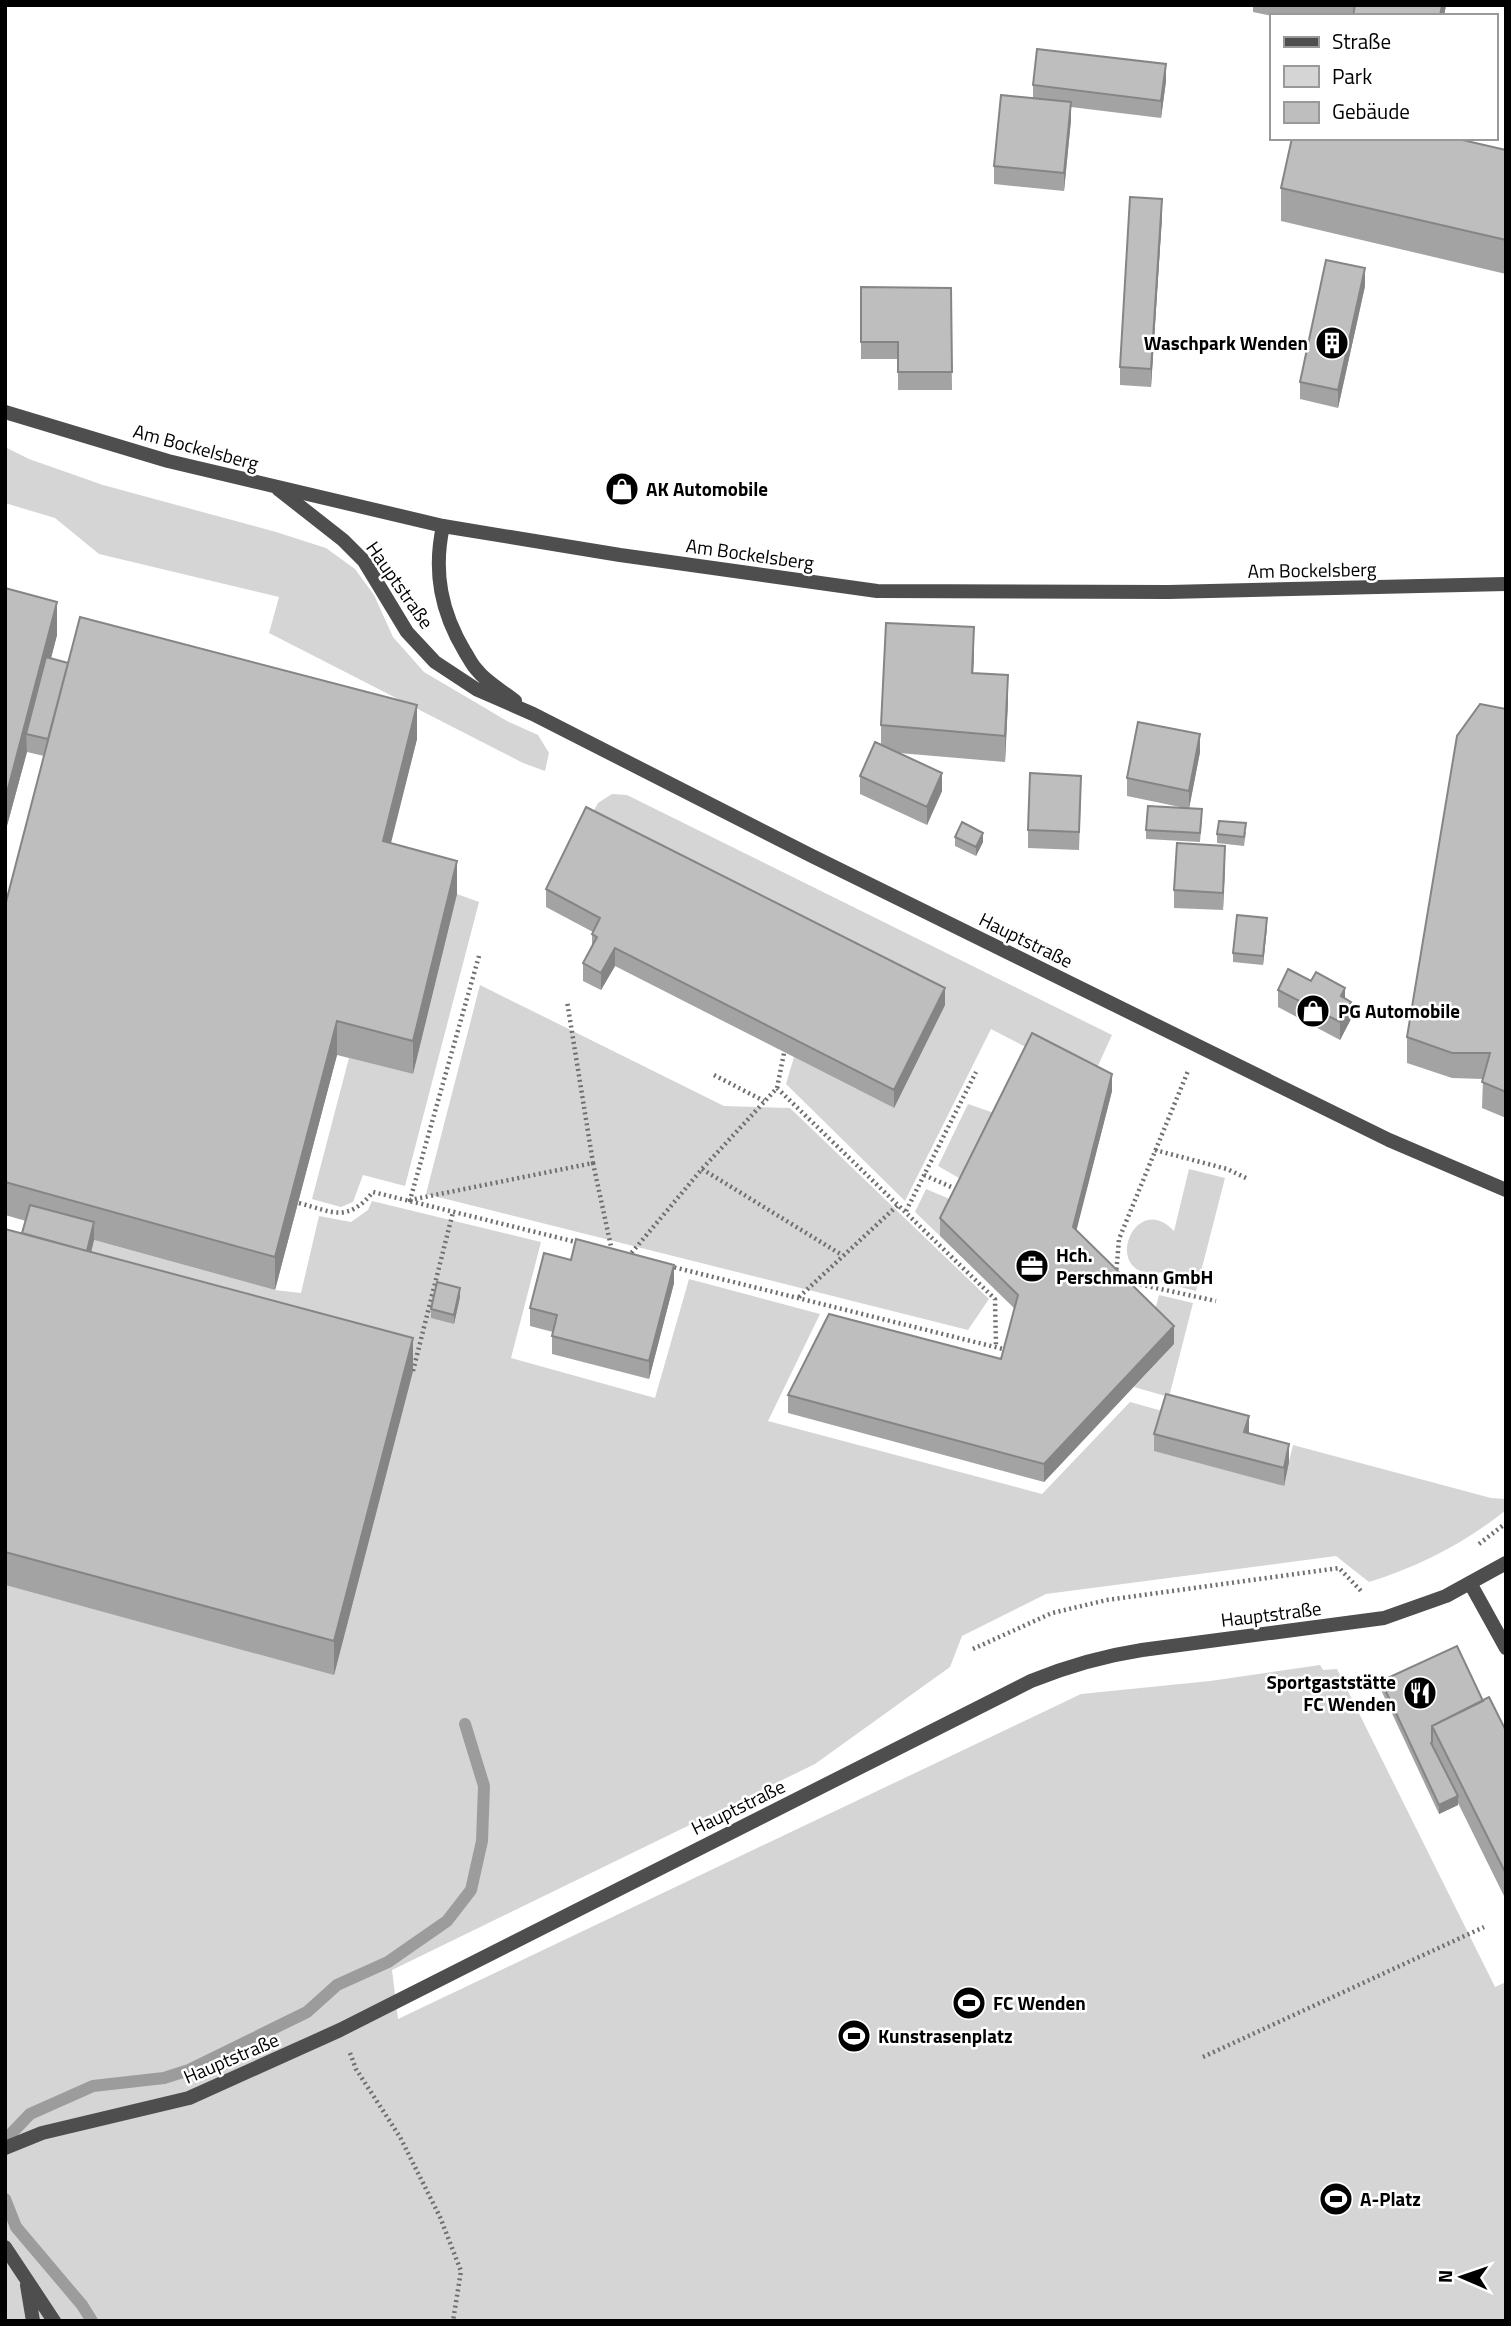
<svg xmlns="http://www.w3.org/2000/svg" width="1511" height="2326" font-family="'Titillium Web',sans-serif">
<rect width="100%" height="100%" fill="#fff"/>
<path fill="#d5d5d5" d="M5,447L29,459L103,485L276,532L326,548L355,569L374,595L393,637L424,672L507,721L538,735L549,753L545,771L523,763L269,633L279,597L99,554L55,518L5,503Z
M612,794L627,795L1112,1035L1091,1081L991,1029L905,1201L786,1084L794,1057L894,1108L586,824L598,803Z
M457,894L479,902L405,1186L363,1175L353,1202L341,1207L312,1199L349,1058L413,1074Z
M480,985L724,1106L790,1108L989,1299L968,1330L426,1194Z
M968,1104L1000,1115L966,1182L938,1166Z
M1189,1169L1225,1178L1196,1291L1161,1282L1163,1272C1098,1284 1133,1187 1174,1231Z
M926,1189L957,1202L940,1236L915,1212Z
M372,1201L541,1242L511,1358L655,1398L689,1279L820,1314L768,1421L1042,1494L1130,1402L1166,1412L1283,1486L1293,1445L1491,1498L1506,1499V1510C1465,1543 1420,1566 1369,1582L1336,1556L1046,1594L962,1636L950,1667L815,1764L392,1970L398,2019L1081,1694L1210,1681L1320,1665L1323,1670L1337,1669L1495,1987L1506,1982V2321H5V1585L334,1674L84,1283L94,1240L275,1290L301,1293L319,1216L351,1222L368,1210Z
M1159,1295L1193,1303L1169,1397L1134,1387L1174,1344L1152,1322Z"/>
<g fill="none" stroke-linecap="round" stroke-linejoin="round">
<path stroke="#9c9c9c" stroke-width="12" d="M8,2137L30,2114L93,2086L164,2078L189,2070L307,2012L337,1985L388,1962L447,1921L471,1890L482,1841L484,1786L465,1724
M5,2199L16,2227L82,2305L92,2321"/>
<path stroke="#707070" stroke-width="4.5" stroke-dasharray="2 3.5" stroke-linecap="butt" d="M479,956L410,1200L593,1163L567,1001
M714,1075L764,1101
M777,1088L784,1053
M1155,1150L1227,1169L1246,1178
M593,1163L612,1251
M702,1169L842,1255
M924,1175L958,1190
M299,1203C333,1212 347,1223 373,1192L580,1243
M906,1211L976,1072
M628,1257L702,1169L777,1088L995,1299L996,1347
M669,1266L1007,1350
M1116,1275L1119,1239L1188,1071
M1124,1281L1216,1301
M799,1297L899,1204
M413,1371L453,1212
M1479,1544L1506,1523
M973,1649L1052,1613L1107,1600L1339,1568L1363,1593
M350,2053L356,2069L400,2137L440,2217L461,2271L453,2321
M1203,2057L1484,1927"/>
<path stroke="#4e4e4e" stroke-width="14" d="M1470,1583L1506,1648
M5,2247L54,2321
M27,2285L33,2321"/>
<path stroke="#4e4e4e" stroke-width="14" d="M278,489L343,540L364,561L407,632L435,662L476,689L533,714L812,856L1389,1140L1506,1190
M443,526C433,572 441,612 465,652C469,658 472,665 477,670C486,682 503,691 515,701
M5,2148L42,2133L189,2098L340,2030L1031,1681C1068,1666 1103,1656 1142,1650L1384,1618L1446,1596L1506,1563"/>
<path stroke="#4e4e4e" stroke-width="14" d="M5,412L168,461L443,526L620,555L877,591L1169,592L1506,584"/>
</g>
<path fill="#a3a3a3" d="M1253,5H1446L1444,16H1272L1253,12Z
M1166,81L1161,118L1071,107V120L1064,191L994,184V166L1033,98V85Z
M1506,150V274L1281,221V188Z
M1162,217L1151,387L1120,385V367Z
M1365,286L1338,408L1300,399V382Z
M861,287L951,288L952,390H898V359H861Z
M5,588L57,635L51,658L68,663L417,739L390,843L457,894L413,1074L337,1055L275,1290L94,1240L91,1252L413,1371L334,1675L5,1585V1229L22,1233L26,1221L5,1215V896H8L44,756L27,752L5,833Z
M974,653L973,673L1008,701L1005,762L899,753L942,791L927,825L860,794V776L881,744V725Z
M1506,709V1118L1482,1108L1483,1079L1452,1078L1407,1063V1037Z
M1200,752L1189,808L1202,818L1200,842L1146,839V830L1185,808L1127,796V778Z
M1081,793L1079,850L1028,848V830Z
M1246,832L1244,846L1217,843V834Z
M955,837L983,842L976,856L955,846Z
M1225,864L1223,910L1174,908V890Z
M546,889L945,1005L894,1108L615,966L601,990L583,981V963L592,947V934L593,932L546,907Z
M1267,927L1263,965L1233,962V953Z
M1278,990L1345,998L1351,1019L1340,1040L1278,1007Z
M1112,1091L1076,1230L1174,1344L1044,1482L788,1413V1395L1001,1359L1015,1309L940,1236V1218Z
M571,1260L674,1283L649,1379L552,1354V1336L553,1332L530,1326V1308Z
M460,1297L454,1324L431,1318V1309Z
M1154,1434H1249L1289,1462L1284,1486L1154,1451Z
M1381,1681L1483,1701L1506,1731V1900L1458,1803V1805L1439,1814L1381,1690Z"/>
<path fill="#858585" d="M1442,5H1446L1444,16H1440Z
M1166,64V81L1161,118V101Z
M1071,102V120L1064,191V173Z
M1162,199V217L1151,387V369Z
M1365,268V286L1338,408V390Z
M57,602V635L31,735L26,734L27,752L5,833V800Z
M974,627V653L972,699V673Z
M1008,675V701L1005,762V736Z
M417,705V739L383,875V841Z
M1200,734V752L1189,809V791Z
M942,773V791L927,825V807Z
M983,833V842L976,856V847Z
M1225,846V864L1223,910V893Z
M457,861V894L413,1074V1041Z
M1267,918V927L1263,965V956Z
M615,948V966L601,990V973Z
M945,988V1005L894,1108V1090Z
M1345,988V1005L1341,996Z
M1351,1002V1019L1340,1040V1022Z
M337,1021V1055L275,1290V1257Z
M1112,1074V1091L1073,1244V1227Z
M94,1222V1240L84,1283V1265Z
M674,1265V1283L649,1379V1361Z
M460,1288V1297L454,1324V1315Z
M1174,1326V1344L1044,1482V1464Z
M413,1338V1371L334,1675V1641Z
M1249,1416V1434L1244,1432Z
M1289,1444V1462L1284,1486V1468Z
M1458,1796V1805L1439,1814V1805Z"/>
<path fill="#bebebe" stroke="#858585" stroke-width="2" d="M1355,5H1442L1440,16H1353Z
M1037,49L1166,64L1161,101L1033,85Z
M1001,95L1071,102L1064,173L994,166Z
M1292,138H1454L1506,150V240L1281,188Z
M1130,197L1162,199L1151,369L1120,367Z
M1326,260L1365,268L1338,390L1300,382Z
M861,287L951,288L952,372H898V342H861Z
M5,588L57,602L5,800Z
M80,617L417,705L383,841L457,861L413,1041L337,1021L275,1257L5,1182V906Z
M886,623L974,627L972,673L1008,675L1005,736L881,725Z
M46,657L68,663L48,739L26,734Z
M1480,704L1506,709V1092L1482,1082L1490,1053H1452L1407,1037L1457,736Z
M1138,722L1200,734L1189,791L1127,778Z
M875,742L942,773L927,807L860,776Z
M1030,773L1081,776L1079,832L1028,830Z
M1148,806L1202,809L1200,833L1146,830Z
M586,807L945,988L894,1090L615,948L601,973L583,963L597,937L592,934L600,918L546,889Z
M1219,821L1246,823L1244,837L1217,834Z
M962,822L983,833L976,847L955,837Z
M1177,843L1225,846L1223,893L1174,890Z
M1237,915L1267,918L1263,956L1233,953Z
M1288,969L1311,981L1316,972L1345,988L1341,996L1351,1002L1340,1022L1278,990Z
M1032,1033L1112,1074L1073,1227L1174,1326L1044,1464L788,1395L829,1314L1001,1359L1018,1295L940,1218Z
M30,1205L94,1222L87,1251L22,1233Z
M5,1229L413,1338L334,1641L5,1552Z
M576,1239L674,1265L649,1361L552,1336L557,1315L530,1308L544,1253L571,1260Z
M437,1282L460,1288L454,1315L431,1309Z
M1166,1394L1249,1416L1244,1432L1289,1444L1284,1468L1154,1434Z
M1457,1646L1483,1701L1432,1726V1742L1431,1743L1458,1796L1439,1805L1381,1681Z
M1489,1697L1506,1731V1874L1432,1726Z"/>
<defs>
<symbol id="building-disc" viewBox="-11 -11 22 22"><circle r="9.5" fill="#000" stroke="#fff"/><path d="M-4-6H4V6H1V3H-1V6H-4ZM-2.5-4.3h1.7v1.8h-1.7ZM.8-4.3h1.7v1.8H.8ZM-2.5-1h1.7V.8h-1.7ZM.8-1h1.7V.8H.8Z" fill="#fff"/></symbol>
<symbol id="shop-disc" viewBox="-11 -11 22 22"><circle r="9.5" fill="#000" stroke="#fff"/><path d="M-5-2.5h2.3a2.7 3.5 0 0 1 5.4 0H5L5.5 6h-11ZM-1.5-2.5h3a1.5 2.3 0 0 0-3 0Z" fill="#fff"/></symbol>
<symbol id="office-disc" viewBox="-11 -11 22 22"><circle r="9.5" fill="#000" stroke="#fff"/><path d="M-6-3h4V-5.5h4V-3h4V5H-6ZM-1-4.5V-3h2v-1.5ZM-6 0V1H6V0Z" fill="#fff"/></symbol>
<symbol id="restaurant-disc" viewBox="-11 -11 22 22"><circle r="9.5" fill="#000" stroke="#fff"/><path d="M-5-6h1v4h1v-4h1v4h1v-4h1v5L-1.5 .5V6h-2V.5L-5-1ZM5-6V6H3V1.5H1.5Q1.5-4 5-6Z" fill="#fff"/></symbol>
<symbol id="stadium-disc" viewBox="-11 -11 22 22"><circle r="9.5" fill="#000" stroke="#fff"/><path d="M0-5a6.5 5 0 1 0 0 10a6.5 5 0 1 0 0-10ZM-3.5-1.8h7v3.6h-7Z" fill="#fff"/></symbol>
</defs>
<g fill-rule="evenodd">
<use href="#building-disc" x="1313" y="324" width="38" height="38"/>
<use href="#shop-disc" x="603" y="470" width="38" height="38"/>
<use href="#shop-disc" x="1294" y="992" width="38" height="38"/>
<use href="#office-disc" x="1013" y="1247" width="38" height="38"/>
<use href="#restaurant-disc" x="1401" y="1674" width="38" height="38"/>
<use href="#stadium-disc" x="950" y="1984" width="38" height="38"/>
<use href="#stadium-disc" x="835" y="2017" width="38" height="38"/>
<use href="#stadium-disc" x="1317" y="2180" width="38" height="38"/>
</g>
<g text-anchor="middle" stroke-width="5" stroke-linejoin="round" paint-order="stroke">
<g font-size="19" font-weight="bold" fill="#000" stroke="#fff" text-anchor="start">
<text x="1308" y="350" text-anchor="end">Waschpark Wenden</text>
<text x="646" y="496">AK Automobile</text>
<text x="1338" y="1018">PG Automobile</text>
<text x="1056" y="1262">Hch.<tspan x="1056" dy="22">Perschmann GmbH</tspan></text>
<text x="1396" y="1689" text-anchor="end">Sportgaststätte<tspan x="1396" dy="22">FC Wenden</tspan></text>
<text x="993" y="2010">FC Wenden</text>
<text x="878" y="2043">Kunstrasenplatz</text>
<text x="1360" y="2206">A-Platz</text>
</g>
<g font-size="19" fill="#000" stroke="#fff">
<text transform="translate(196 447) rotate(15)" y="7">Am Bockelsberg</text>
<text transform="translate(750 554) rotate(8)" y="7">Am Bockelsberg</text>
<text transform="translate(1312 570) rotate(-1)" y="7">Am Bockelsberg</text>
<text transform="translate(400 585) rotate(55)" y="7">Hauptstraße</text>
<text transform="translate(1026 940) rotate(26)" y="7">Hauptstraße</text>
<text transform="translate(1271 1614) rotate(-7)" y="7">Hauptstraße</text>
<text transform="translate(738 1807) rotate(-26)" y="7">Hauptstraße</text>
<text transform="translate(231 2058) rotate(-23)" y="7">Hauptstraße</text>
</g>
</g>
<rect width="1511" height="2326" fill="none" stroke="#000000" stroke-width="14"/>
<rect x="1270" y="14" width="228" height="126" fill="#ffffff" stroke="#999999" stroke-width="2"/>
<rect x="1284" y="37" width="35" height="10" fill="#4e4e4e" stroke="#999999" stroke-width="2"/>
<text x="1332" y="49" font-size="21" fill="#000000">Straße</text>
<rect x="1284" y="66" width="35" height="21" fill="#d5d5d5" stroke="#999999" stroke-width="2"/>
<text x="1332" y="84" font-size="21" fill="#000000">Park</text>
<rect x="1284" y="102" width="35" height="21" fill="#bebebe" stroke="#999999" stroke-width="2"/>
<text x="1332" y="119" font-size="21" fill="#000000">Gebäude</text>
<g transform="translate(1462 2277) rotate(272)" stroke="#ffffff" stroke-width="5" paint-order="stroke">
<path d="M0-5L12 26L0 18L-12 26Z" fill="#000000"/>
<text y="-10" font-size="19" font-weight="bold" text-anchor="middle" fill="#000000">N</text>
</g>
</svg>
